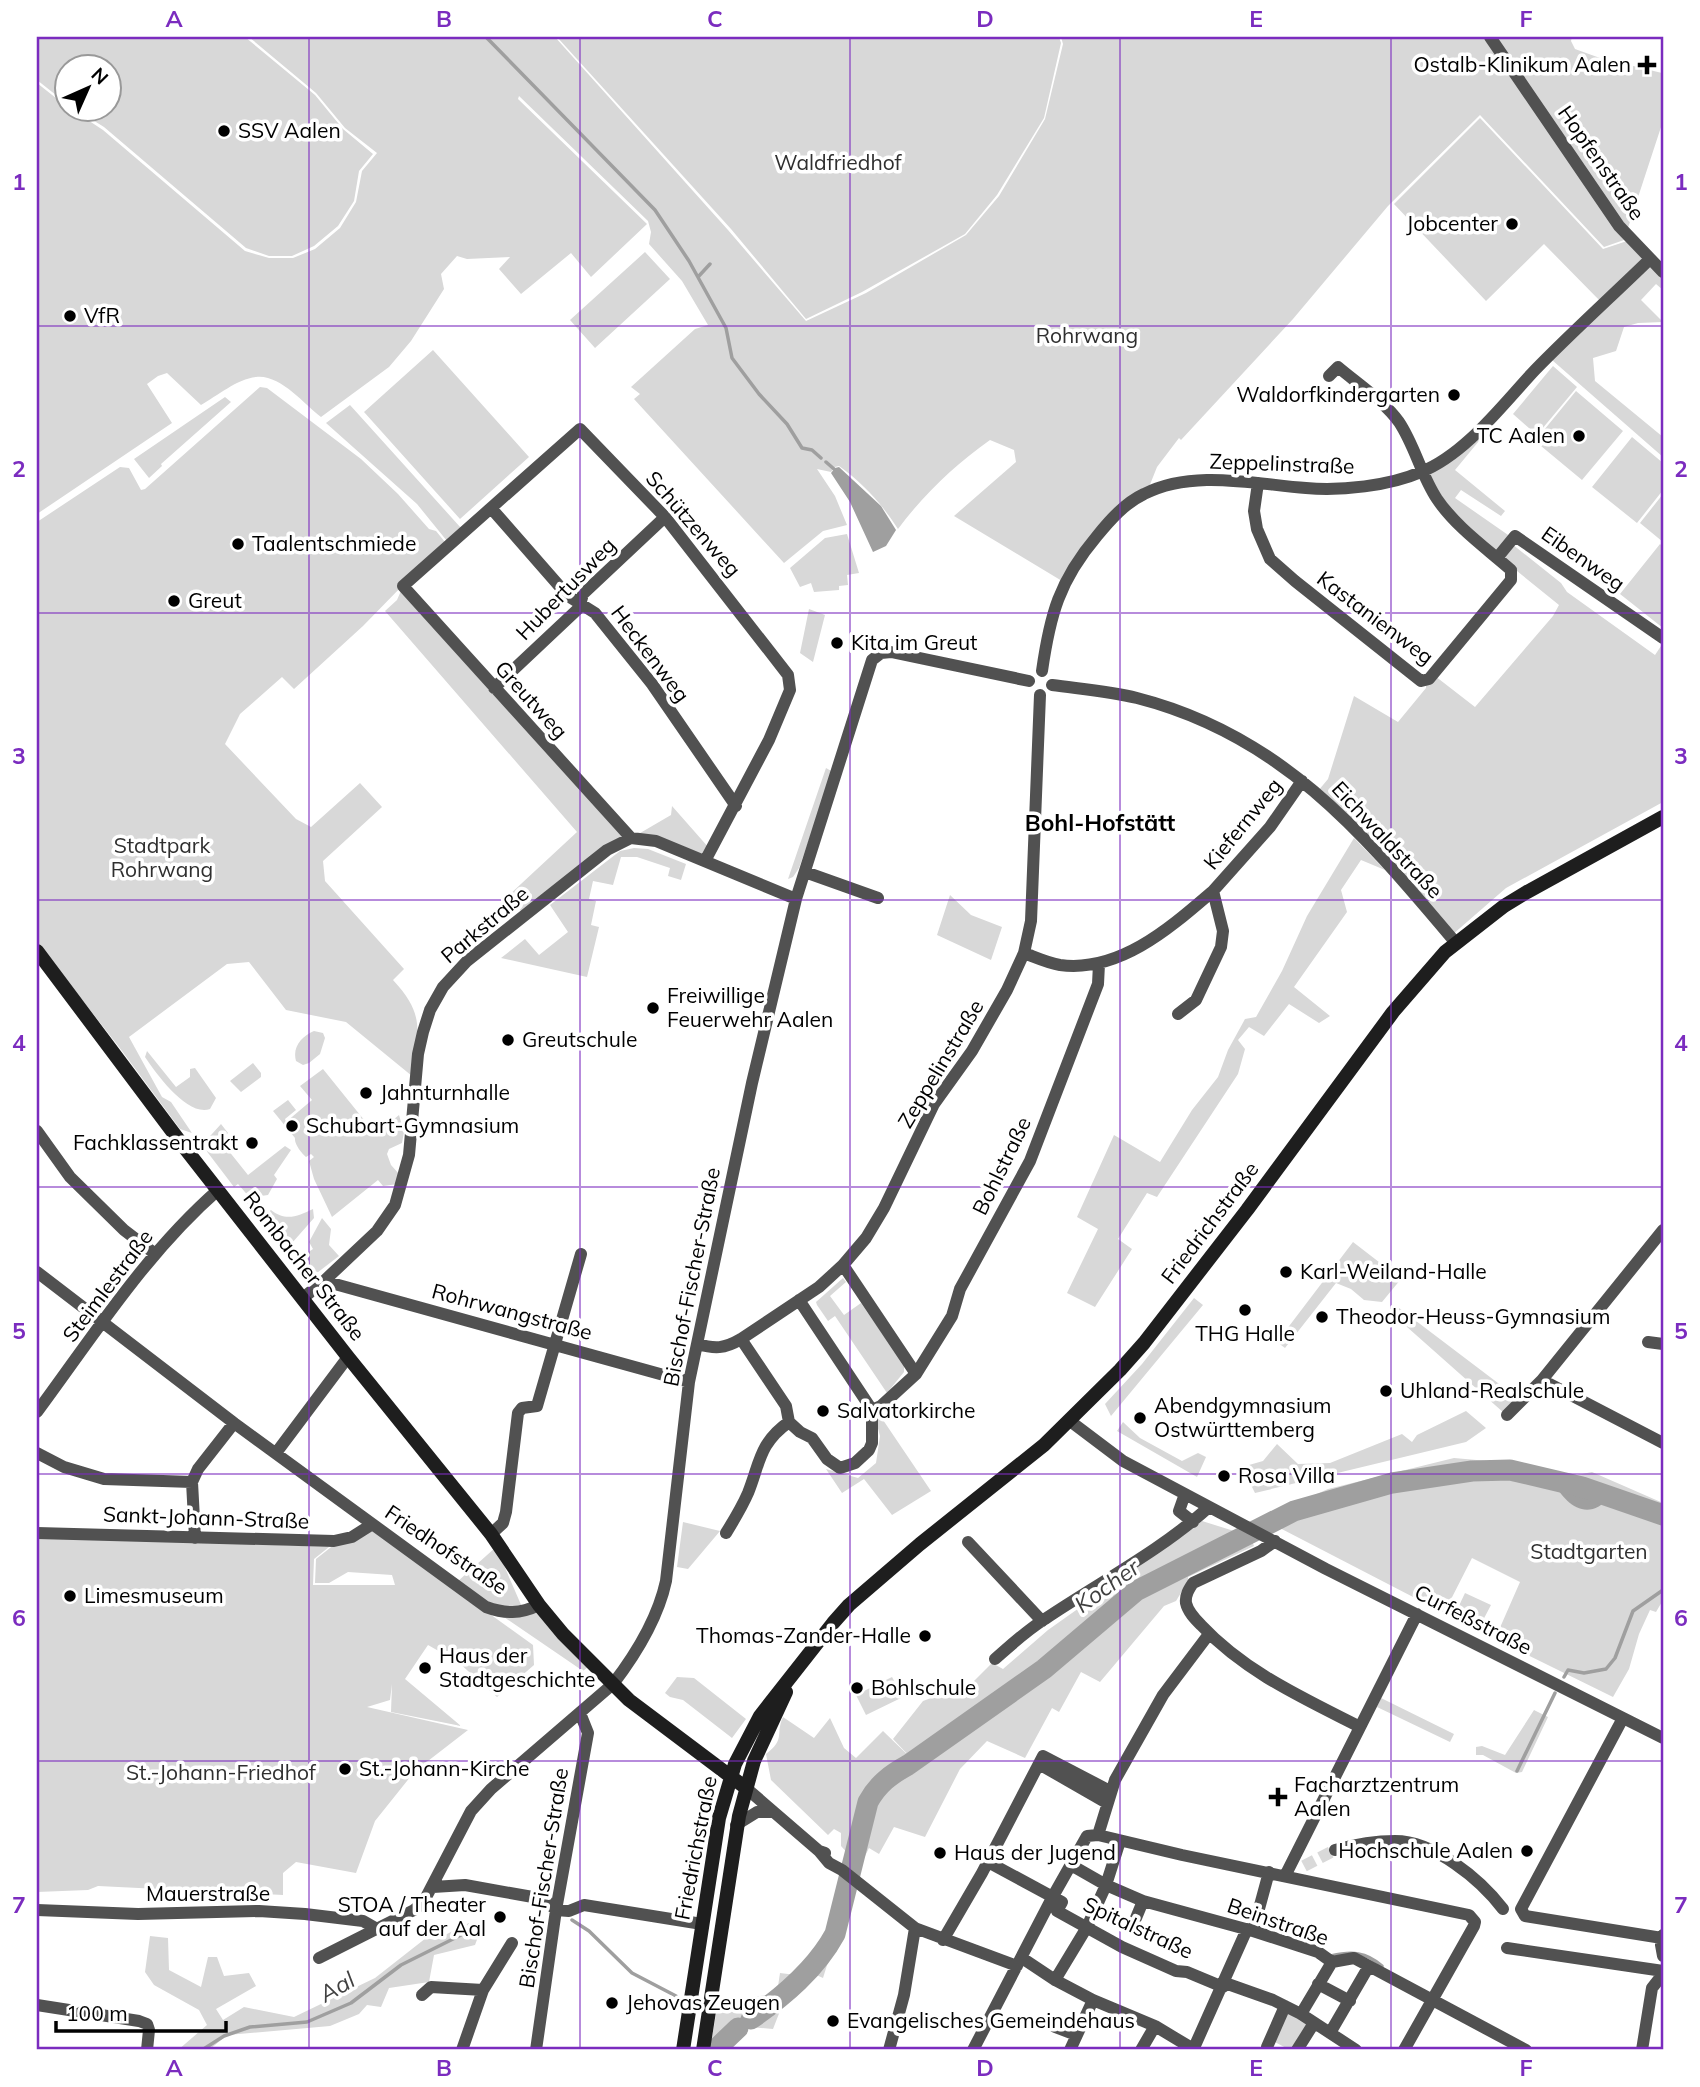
<svg xmlns="http://www.w3.org/2000/svg" width="1700" height="2087" font-family="Mulish,sans-serif">
<rect width="100%" height="100%" fill="#fff"/>
<path fill="#d8d8d8" d="M37,37H245L315,95L343,129L373,154L359,171L354,201L338,226L314,246L292,256H269L246,248L104,127L75,109L108,108V66H66V103L37,80Z
M249,37H555L728,230L806,321L866,293L966,235L999,196L1045,119L1063,44L1061,37H1572L1571,41L1575,49L1600,58L1662,73V124L1624,240L1604,247L1480,115L1388,206L1293,319L1181,440L1179,438L1157,467L1149,487L1062,581L954,516L1016,462L1014,450L990,440C955,465 924,494 898,529C882,504 863,483 839,466L835,467L831,472L817,469L835,496L847,525L823,531L784,563L634,399L640,394L631,387L695,329L708,325L682,281L649,244L651,232L648,221L519,96L518,99L647,224L591,277L571,253L521,294L499,269L510,257L467,259L457,256L441,274L444,289L411,341L389,367L321,417C304,404 280,374 256,377C237,379 217,396 201,405L167,373L158,376L147,384L172,423L37,514V83L66,106V108L71,109L103,130L245,251L269,258H293L315,249L340,228L356,202L362,171L377,153L345,128L316,93Z
M557,37H1059L1061,43L1044,118L997,195L965,234L862,292L806,319L731,229Z
M1480,118L1603,249L1630,240L1645,260L1602,303L1544,244L1486,301L1394,204Z
M645,252L670,279L595,348L570,320Z
M1649,264L1663,278V290L1656,284L1641,300L1663,322L1638,323L1624,327L1616,351L1593,358L1595,381L1663,437V457L1552,360Z
M433,350L529,457L460,519L364,412Z
M1553,366L1577,387L1537,435L1513,414Z
M260,387L267,388L361,459L398,494L429,529L436,531L445,542L363,626L294,689L282,677L240,714L225,744L296,819L311,827L360,783L382,807L323,861L325,881L404,969L393,980C426,1015 418,1032 412,1076L346,1022L286,1010L249,962L227,964L129,1037L162,1097L171,1102L192,1133L180,1129L119,1047L37,942V522L120,467L129,468L141,490L145,489Z
M1576,391L1623,431L1582,480L1535,441Z
M225,397L231,402L161,464L162,466L149,478L134,459Z
M350,405L461,528L447,541L417,504L326,423Z
M1498,418L1455,470L1505,511L1501,516L1461,490L1455,498L1511,537L1496,553L1459,520L1426,474Z
M1632,437L1663,463V490L1637,523L1592,487Z
M1663,494V542L1640,523Z
M847,534L859,573L847,575L848,585L839,586V590L814,592L811,583L800,587L790,568L825,538Z
M1512,544L1561,583L1567,592L1655,655L1663,643V802L1506,888L1452,935L1318,791L1328,779L1354,696L1398,722L1426,688V684L1435,676L1475,707L1553,616L1559,605L1501,558Z
M1660,544L1663,547V628L1620,594Z
M403,586L631,838L525,915L507,897L577,832L385,611L397,600Z
M809,609L825,615L813,662L800,653Z
M826,768L833,772L799,868L793,877L788,879Z
M672,806L709,848L704,857L635,836L671,815Z
M1354,838L1385,870L1361,860L1341,890L1347,912L1294,987L1330,1016L1319,1023L1289,1004L1264,1036L1249,1027L1238,1040L1245,1049L1238,1074L1157,1197L1147,1193L1118,1239L1132,1249L1095,1307L1067,1293L1098,1229L1077,1217L1114,1135L1160,1162L1192,1110L1218,1077L1228,1050L1245,1019L1256,1017L1282,971L1307,916Z
M634,848L648,849L686,864L681,880L668,876L670,868L637,857H621L613,885L593,881L589,899L596,901L591,925L599,927L587,977L501,958L525,939L539,955L568,932L550,905L620,851Z
M950,895L971,915L1002,927L991,960L937,935Z
M314,1031L323,1033L325,1038L320,1054L309,1063L303,1065L296,1061C292,1047 302,1036 314,1031Z
M147,1051L176,1087L190,1077V1069L195,1068L216,1098L210,1109C188,1117 157,1075 145,1057Z
M253,1063L261,1073V1077L241,1092L230,1081Z
M323,1069L373,1131L379,1126L382,1129L399,1115L404,1132L402,1143L389,1149L387,1154L391,1165L400,1175L398,1184L383,1186L378,1180L332,1217L314,1179L309,1161L314,1157L311,1154L306,1157C302,1154 294,1144 295,1138L273,1111L288,1100L296,1110L285,1119L286,1122L312,1100L300,1086Z
M221,1124L228,1133L220,1140L248,1175L285,1146L291,1150L274,1175L277,1179L268,1195L261,1196L262,1204L267,1213L271,1210C286,1222 298,1216 313,1209L314,1218L292,1243L282,1245L247,1203L251,1199L238,1184L234,1187L202,1145Z
M322,1218L331,1229L329,1245L339,1256L313,1276L298,1259L313,1249L309,1242Z
M1353,1242L1401,1279L1382,1302L1364,1300L1351,1289L1336,1283L1285,1348L1277,1342Z
M843,1278L846,1282L830,1296L844,1315L861,1303L904,1365V1372L887,1393L835,1316L828,1321L817,1305L816,1302Z
M1194,1298L1203,1305L1111,1416L1105,1404L1142,1364Z
M1395,1305L1519,1399L1504,1413L1389,1311Z
M1466,1411L1486,1428L1466,1442L1255,1493L1247,1477L1253,1474L1249,1465L1263,1461L1277,1444L1298,1464L1330,1463L1402,1434L1412,1442L1417,1435Z
M879,1414L931,1491L892,1515L864,1479L842,1493L826,1469L858,1478L876,1463L880,1436L875,1417Z
M1123,1422L1140,1438L1182,1461L1198,1453L1206,1457L1197,1477L1117,1431Z
M1454,1458L1510,1463L1577,1475L1592,1472L1663,1503V1600L1656,1612L1650,1610L1639,1634L1629,1669L1613,1697L1495,1639L1520,1582L1472,1558L1444,1613L1274,1525L1270,1515L1328,1489Z
M1202,1521L1250,1536L1254,1546L1188,1577V1581L1176,1601L1164,1606L1100,1682L1081,1672L1059,1712L1052,1708L1025,1758L987,1741L960,1769L925,1837L894,1827L879,1854L869,1848L863,1860L852,1858L841,1846V1833L834,1829L828,1835L771,1780L766,1754C786,1739 775,1734 783,1717L814,1738L830,1718L844,1748L856,1758L883,1731L912,1759L893,1739L923,1701L931,1698L962,1693L992,1663L1003,1669L1048,1630Z
M683,1522L720,1531L688,1569L677,1567Z
M372,1529L533,1645L534,1665L497,1697L458,1662L428,1645L405,1679L461,1726L391,1712L392,1684L390,1700L367,1707L468,1730L415,1771L375,1821L356,1873L296,1862L283,1873V1895L98,1886L88,1890L37,1892V1536L329,1547L314,1559L313,1585H395L392,1575L348,1572L329,1583H315L316,1559L335,1544Z
M496,1547L522,1607L497,1608L457,1582Z
M1465,1593L1491,1605L1481,1624L1456,1612Z
M538,1609L588,1667L583,1671L501,1615Z
M677,1677L694,1678L746,1719L732,1738L683,1700L670,1697L665,1693Z
M892,1677L903,1697L866,1715L856,1695Z
M1381,1698L1454,1734L1450,1742L1377,1707Z
M1534,1710L1548,1717L1522,1772L1516,1773L1483,1755H1476V1747L1482,1746L1505,1755Z
M839,1899L851,1903L845,1916L848,1921L828,1962L823,1978L812,1973L795,1991L773,2008L780,2011L773,2029L736,2026L730,2031L741,2037C733,2049 724,2050 710,2050L719,1996L743,1999L777,1993L780,1973L796,1975C825,1946 827,1938 839,1899Z
M469,1923L478,1937L475,1945L434,1955L429,1982L389,1988L381,2007L367,2005L359,2014L330,2026L227,2035L209,2050H178L207,2025L199,2010L154,1985L145,1972L150,1936L168,1938L169,1970L201,1987L208,1957H217L224,1976L249,1973L256,1986L216,2009L223,2020L244,2007L294,2017L375,1978L426,1938L435,1940Z
M1288,2010L1310,2023L1295,2050H1290L1271,2040Z"/>
<path fill="#9f9f9f" d="M839,467L881,506L896,530L886,546L873,552L850,502L831,473L835,468Z
M1552,1480L1611,1496C1587,1524 1565,1504 1552,1480Z"/>
<g fill="none" stroke-linecap="round" stroke-linejoin="round">
<path stroke="#9f9f9f" stroke-width="3.5" d="M486,37L655,210L689,261L726,328L732,358L759,394L787,424L802,448L812,450L821,458
M698,277L710,264
M826,462L834,469
M1564,1677L1568,1670L1584,1673L1606,1669L1615,1658L1633,1611L1663,1590
M1517,1771L1555,1693
M572,1920L589,1931L632,1973L676,1996
M1331,1956C1352,1951 1366,1952 1382,1966
M717,2006L760,2012
M202,2050L224,2036L250,2027L307,2022L351,2003L401,1965L465,1933L479,1924"/>
<path stroke="#9f9f9f" stroke-width="21" d="M751,2019C784,1996 816,1969 835,1934L868,1802C878,1784 890,1775 908,1765L1044,1669L1136,1591L1294,1511L1392,1483L1472,1471L1510,1470L1582,1487L1663,1515
M715,2050L738,2028"/>
<path stroke="#d9d9d9" stroke-width="12" stroke-dasharray="12 6" stroke-linecap="butt" d="M1304,1866L1335,1850"/>
<path stroke="#515151" stroke-width="12" d="M1490,37L1619,226L1663,272
M1258,483L1254,511L1257,529L1270,559L1295,581L1421,681L1429,679L1511,580V570C1486,548 1456,527 1437,499C1421,475 1415,446 1399,422C1384,401 1358,384 1338,367L1329,376
M491,508L568,596L595,613L652,684L736,806
M1497,558L1515,536L1663,638
M1042,671C1050,615 1059,581 1097,536C1110,520 1125,503 1144,494C1193,469 1254,484 1306,488C1341,491 1389,486 1421,472C1466,454 1503,404 1535,370C1572,332 1612,296 1650,259
M1052,685C1081,689 1109,691 1137,698C1282,735 1363,833 1455,942
M494,688L579,608L583,594L665,517
M631,838L403,586L580,429L665,517L788,675L790,690L769,740L705,861
M805,872L878,898
M1024,953C1035,957 1048,963 1060,965C1120,973 1171,927 1213,891
M1178,1014L1196,1000L1221,947L1223,931L1213,891L1270,827L1302,781
M37,1131L70,1177L124,1230L154,1253
M843,1265L916,1374
M37,1272L234,1423L486,1607C505,1614 520,1614 539,1605
M324,1281L689,1382
M303,1298L324,1281L377,1231L395,1205L409,1155L418,1054L423,1032L430,1010L443,987L467,961L607,850L631,838L656,841L796,899
M741,1339L786,1406L789,1422L800,1432L812,1438L827,1459L840,1468L855,1463L869,1450L872,1443V1410L799,1300
M1648,1342L1663,1344
M697,1344C715,1349 724,1349 741,1339L819,1287L843,1265L866,1238L884,1208L934,1104L972,1051L1007,990L1024,953L1031,921L1040,695
M1542,1380L1663,1443
M872,1410L881,1406L916,1374L952,1316L960,1289L1030,1161L1098,984L1099,964
M37,1412C94,1335 146,1253 218,1190
M1507,1415L1542,1380L1663,1230
M1070,1421L1123,1461L1326,1569L1663,1738
M37,1453L64,1467L104,1479L192,1482
M276,1453L348,1357
M1185,1494L1179,1511L1193,1522
M37,1533L334,1541L352,1537L371,1525
M726,1533C734,1520 742,1507 748,1493C760,1463 759,1443 789,1422
M491,1534L503,1523L506,1512L518,1413L522,1408L537,1406L581,1254
M195,1538L192,1482L198,1469L234,1423
M1275,1541L1261,1551L1193,1583C1189,1589 1185,1595 1186,1603C1188,1612 1195,1619 1201,1625C1245,1672 1303,1698 1360,1727
M968,1542L1042,1621
M995,1659C1011,1645 1027,1630 1045,1619C1100,1582 1160,1551 1209,1507
M1623,1718L1521,1909L1525,1916L1662,1938
M1039,1764L1107,1803
M746,1788L819,1851L825,1853
M736,1825L757,1812H772
M1098,1835L1115,1780L1163,1695L1209,1634
M1335,1850C1353,1845 1376,1841 1395,1841C1434,1841 1480,1879 1503,1909
M819,1851L829,1863L842,1870L915,1928L1017,1966
M988,1862L1062,1902L1057,1911L1122,1947L1176,1971L1187,1972L1223,1987
M1071,1865L1106,1885L1143,1901L1253,1931L1318,1952L1332,1962L1354,1958L1526,2050
M1285,1876L1417,1614
M433,1887L465,1885L544,1899L556,1910L569,1911L584,1905L702,1924
M37,1910L138,1914L259,1911L305,1914L363,1921L377,1929
M1136,1918L1143,1901
M1253,1931L1269,1872
M1663,1935L1661,1945L1663,1956
M943,1940L982,1873L1043,1756L1110,1791
M1507,1948L1663,1971
M319,1958L414,1910L423,1903L471,1811L491,1789L613,1684C636,1654 658,1618 666,1581L689,1382L752,1083L796,899L872,660L881,653L891,652L1029,681
M1022,1958L1055,1980L1093,2000L1155,2026L1195,2050
M1055,1980L1087,1927L1106,1885L1120,1841
M1225,1983L1273,2000L1301,2014L1356,2050
M1318,1984L1350,2001
M483,1990L512,1943
M422,1995L431,1987L483,1990L462,2050
M37,2005L139,2021L147,2024L149,2030L147,2050
M1301,2014L1332,1962
M1055,2027L1076,2035
M1330,2033L1369,1966
M536,2050L556,1910L588,1733L580,1713
M889,2050L904,1995L915,1928
M973,2050L1052,1898L1087,1836L1098,1835L1182,1855L1469,1915L1475,1922L1474,1926L1404,2050
M1070,2050L1093,2000
M1141,2050L1155,2026
M1193,2050L1247,1929
M1267,2050V2047L1285,2006
M1297,2050L1314,2023
M1642,2050L1652,1988L1663,1974"/>
<path stroke="#1e1e1e" stroke-width="14" d="M37,951L184,1147L348,1357L491,1534L539,1605L563,1634L629,1700L746,1788
M683,2050L719,1818L735,1764L760,1716L833,1623L849,1605L920,1544L1044,1445L1120,1370L1144,1343L1247,1210L1393,1012L1445,952L1504,906L1527,892L1663,817
M703,2050L739,1816L754,1761L786,1692"/>
</g>
<path fill="none" stroke="#7b2cbf" stroke-width="2" stroke-opacity="0.55" d="M309,37V2050M580,37V2050M850,37V2050M1120,37V2050M1391,37V2050M37,326H1663M37,613H1663M37,900H1663M37,1187H1663M37,1474H1663M37,1761H1663"/>
<g fill="#000" stroke="#fff" stroke-width="2.5">
<path d="M1643.5 54.5h7v7h7v7h-7v7h-7v-7h-7v-7h7z"/>
<circle cx="224" cy="131" r="7"/>
<circle cx="1512" cy="224" r="7"/>
<circle cx="70" cy="316" r="7"/>
<circle cx="1454" cy="395" r="7"/>
<circle cx="1579" cy="436" r="7"/>
<circle cx="238" cy="544" r="7"/>
<circle cx="174" cy="601" r="7"/>
<circle cx="837" cy="643" r="7"/>
<circle cx="653" cy="1008" r="7"/>
<circle cx="508" cy="1040" r="7"/>
<circle cx="366" cy="1093" r="7"/>
<circle cx="292" cy="1126" r="7"/>
<circle cx="252" cy="1143" r="7"/>
<circle cx="1286" cy="1272" r="7"/>
<circle cx="1245" cy="1310" r="7"/>
<circle cx="1322" cy="1317" r="7"/>
<circle cx="1386" cy="1391" r="7"/>
<circle cx="823" cy="1411" r="7"/>
<circle cx="1140" cy="1418" r="7"/>
<circle cx="1224" cy="1476" r="7"/>
<circle cx="70" cy="1596" r="7"/>
<circle cx="925" cy="1636" r="7"/>
<circle cx="425" cy="1668" r="7"/>
<circle cx="857" cy="1688" r="7"/>
<circle cx="345" cy="1769" r="7"/>
<path d="M1274.5 1786.5h7v7h7v7h-7v7h-7v-7h-7v-7h7z"/>
<circle cx="1527" cy="1851" r="7"/>
<circle cx="940" cy="1853" r="7"/>
<circle cx="500" cy="1917" r="7"/>
<circle cx="612" cy="2003" r="7"/>
<circle cx="833" cy="2021" r="7"/>
</g>
<g text-anchor="middle" stroke-width="7" stroke-linejoin="round" paint-order="stroke">
<g font-size="21" fill="#000" stroke="#fff" text-anchor="start">
<text x="1631" y="72" text-anchor="end">Ostalb-Klinikum Aalen</text>
<text x="238" y="138">SSV Aalen</text>
<text x="1498" y="231" text-anchor="end">Jobcenter</text>
<text x="84" y="323">VfR</text>
<text x="1440" y="402" text-anchor="end">Waldorfkindergarten</text>
<text x="1565" y="443" text-anchor="end">TC Aalen</text>
<text x="252" y="551">Taalentschmiede</text>
<text x="188" y="608">Greut</text>
<text x="851" y="650">Kita im Greut</text>
<text x="667" y="1003">Freiwillige<tspan x="667" dy="24">Feuerwehr Aalen</tspan></text>
<text x="522" y="1047">Greutschule</text>
<text x="380" y="1100">Jahnturnhalle</text>
<text x="306" y="1133">Schubart-Gymnasium</text>
<text x="238" y="1150" text-anchor="end">Fachklassentrakt</text>
<text x="1300" y="1279">Karl-Weiland-Halle</text>
<text x="1336" y="1324">Theodor-Heuss-Gymnasium</text>
<text x="1245" y="1341" text-anchor="middle">THG Halle</text>
<text x="1400" y="1398">Uhland-Realschule</text>
<text x="1154" y="1413">Abendgymnasium<tspan x="1154" dy="24">Ostwürttemberg</tspan></text>
<text x="837" y="1418">Salvatorkirche</text>
<text x="1238" y="1483">Rosa Villa</text>
<text x="84" y="1603">Limesmuseum</text>
<text x="911" y="1643" text-anchor="end">Thomas-Zander-Halle</text>
<text x="439" y="1663">Haus der<tspan x="439" dy="24">Stadtgeschichte</tspan></text>
<text x="871" y="1695">Bohlschule</text>
<text x="359" y="1776">St.-Johann-Kirche</text>
<text x="1294" y="1792">Facharztzentrum<tspan x="1294" dy="24">Aalen</tspan></text>
<text x="1513" y="1858" text-anchor="end">Hochschule Aalen</text>
<text x="954" y="1860">Haus der Jugend</text>
<text x="486" y="1912" text-anchor="end">STOA / Theater<tspan x="486" dy="24">auf der Aal</tspan></text>
<text x="626" y="2010">Jehovas Zeugen</text>
<text x="847" y="2028">Evangelisches Gemeindehaus</text>
</g>
<g font-size="21" fill="#2f2f2f" stroke="#fff">
<text x="838" y="170">Waldfriedhof</text>
<text x="1087" y="343">Rohrwang</text>
<text x="162" y="853">Stadtpark<tspan x="162" dy="24">Rohrwang</tspan></text>
<text x="1589" y="1559">Stadtgarten</text>
<text x="221" y="1780">St.-Johann-Friedhof</text>
</g>
<g font-size="21" fill="#000" stroke="#fff">
<text transform="translate(1601 163) rotate(55)" y="7">Hopfenstraße</text>
<text transform="translate(1282 464) rotate(2)" y="7">Zeppelinstraße</text>
<text transform="translate(693 524) rotate(49)" y="7">Schützenweg</text>
<text transform="translate(1583 559) rotate(35)" y="7">Eibenweg</text>
<text transform="translate(566 589) rotate(-46)" y="7">Hubertusweg</text>
<text transform="translate(1375 618) rotate(37)" y="7">Kastanienweg</text>
<text transform="translate(650 654) rotate(53)" y="7">Heckenweg</text>
<text transform="translate(531 700) rotate(48)" y="7">Greutweg</text>
<text transform="translate(1243 824) rotate(-51)" y="7">Kiefernweg</text>
<text transform="translate(1387 840) rotate(47)" y="7">Eichwaldstraße</text>
<text transform="translate(485 925) rotate(-40)" y="7">Parkstraße</text>
<text transform="translate(941 1064) rotate(-59)" y="7">Zeppelinstraße</text>
<text transform="translate(1002 1166) rotate(-64)" y="7">Bohlstraße</text>
<text transform="translate(1210 1223) rotate(-53)" y="7">Friedrichstraße</text>
<text transform="translate(304 1266) rotate(52)" y="7">Rombacher Straße</text>
<text transform="translate(692 1277) rotate(-79)" y="7">Bischof-Fischer-Straße</text>
<text transform="translate(108 1286) rotate(-53)" y="7">Steimlestraße</text>
<text transform="translate(512 1312) rotate(15)" y="7">Rohrwangstraße</text>
<text transform="translate(206 1518) rotate(2)" y="7">Sankt-Johann-Straße</text>
<text transform="translate(446 1550) rotate(34)" y="7">Friedhofstraße</text>
<text transform="translate(1473 1620) rotate(27)" y="7">Curfeßstraße</text>
<text transform="translate(696 1848) rotate(-79)" y="7">Friedrichstraße</text>
<text transform="translate(544 1878) rotate(-81)" y="7">Bischof-Fischer-Straße</text>
<text x="208" y="1901">Mauerstraße</text>
<text transform="translate(1278 1922) rotate(19)" y="7">Beinstraße</text>
<text transform="translate(1138 1928) rotate(25)" y="7">Spitalstraße</text>
</g>
<g font-size="23" font-weight="bold" fill="#000" stroke="#fff">
<text x="1100" y="831">Bohl-Hofstätt</text>
</g>
<g font-size="23" font-style="italic" fill="#404040" stroke="#fff">
<text transform="translate(1107 1586) rotate(-36)" y="8">Kocher</text>
<text transform="translate(337 1987) rotate(-30)" y="8">Aal</text>
</g>
</g>
<rect width="1700" height="2087" fill="none" stroke="#ffffff" stroke-width="77"/>
<g transform="translate(88 88) rotate(45)"><circle r="33" fill="#ffffff" stroke="#999999" stroke-width="2"/>
<path d="M0-5L12 26L0 18L-12 26Z" fill="#000000"/>
<text y="-10" font-size="19" font-weight="bold" text-anchor="middle" fill="#000000">N</text>
</g>
<path d="M56 2021v10h170v-10" fill="none" stroke="#000000" stroke-width="3.5"/>
<text x="66" y="2021" font-size="21" fill="#000000" stroke="#ffffff" stroke-width="5" paint-order="stroke">100 m</text>
<rect x="38" y="38" width="1624" height="2010" fill="none" stroke="#7b2cbf" stroke-width="2.5"/>
<g font-size="23" text-anchor="middle" font-weight="bold" fill="#7b2cbf">
<text x="174" y="27">A</text>
<text x="444" y="27">B</text>
<text x="715" y="27">C</text>
<text x="985" y="27">D</text>
<text x="1256" y="27">E</text>
<text x="1526" y="27">F</text>
<text x="19" y="190">1</text>
<text x="1681" y="190">1</text>
<text x="19" y="477">2</text>
<text x="1681" y="477">2</text>
<text x="19" y="764">3</text>
<text x="1681" y="764">3</text>
<text x="19" y="1051">4</text>
<text x="1681" y="1051">4</text>
<text x="19" y="1339">5</text>
<text x="1681" y="1339">5</text>
<text x="19" y="1626">6</text>
<text x="1681" y="1626">6</text>
<text x="19" y="1913">7</text>
<text x="1681" y="1913">7</text>
<text x="174" y="2076">A</text>
<text x="444" y="2076">B</text>
<text x="715" y="2076">C</text>
<text x="985" y="2076">D</text>
<text x="1256" y="2076">E</text>
<text x="1526" y="2076">F</text>
</g>
</svg>
